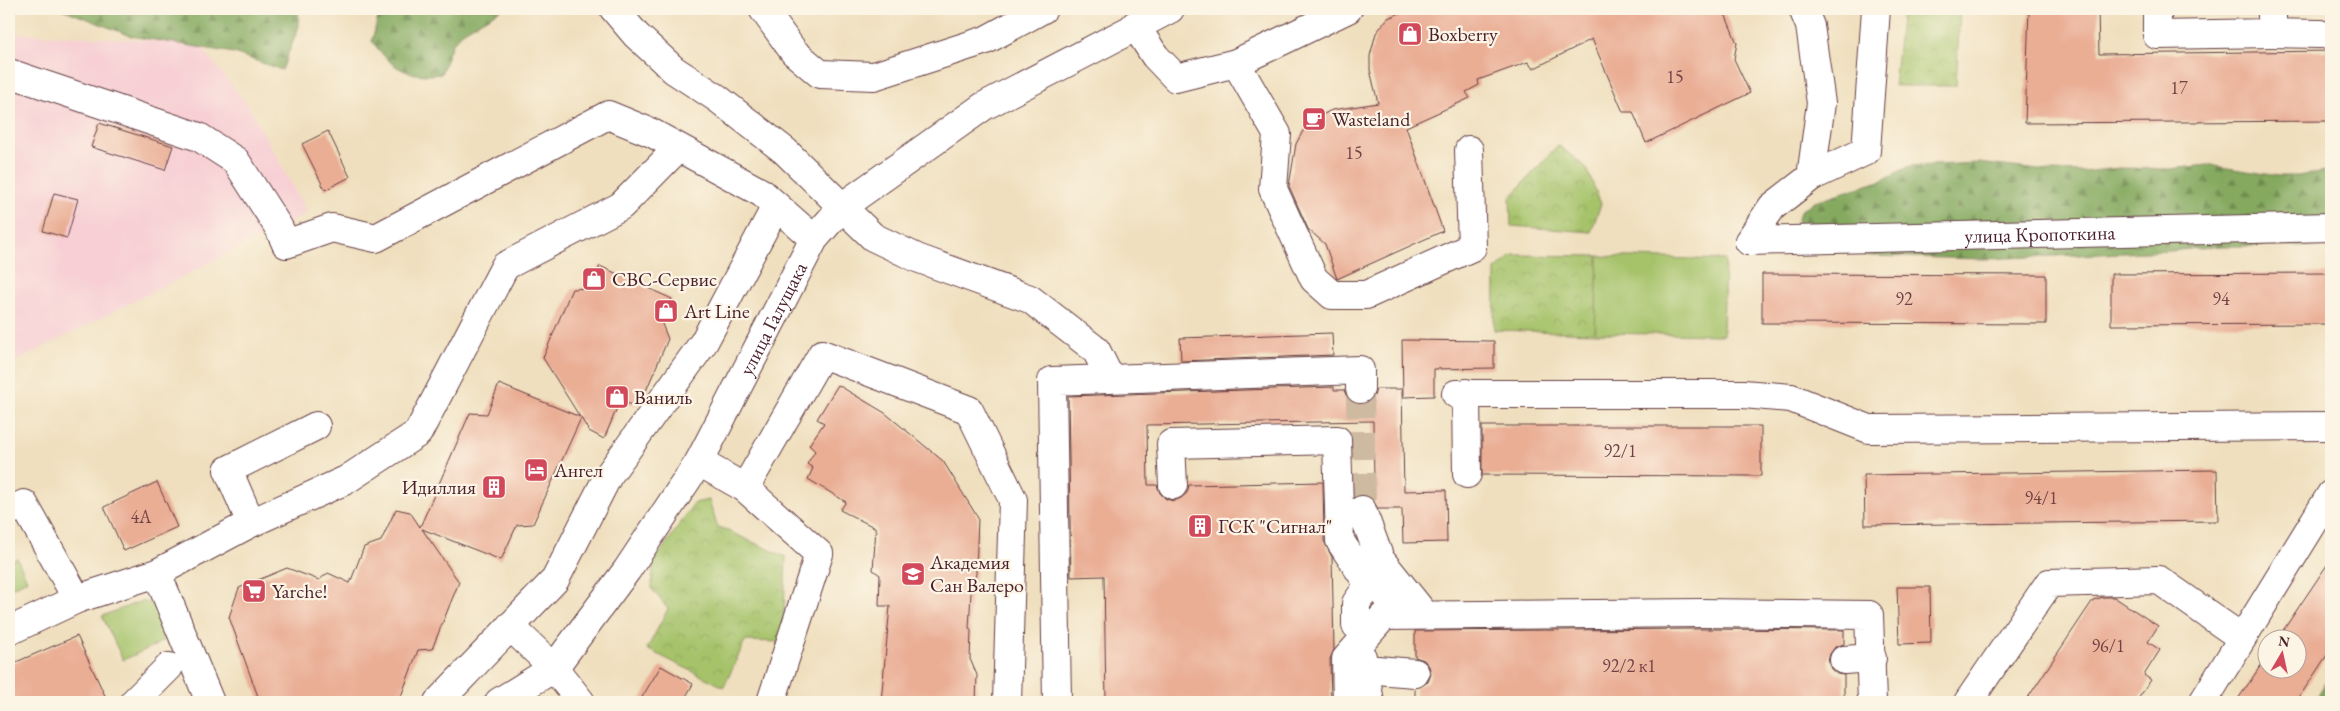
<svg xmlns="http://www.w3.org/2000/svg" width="2340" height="711" font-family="'EB Garamond',serif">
<defs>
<pattern id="forest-firs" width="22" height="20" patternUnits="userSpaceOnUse" patternTransform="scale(1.25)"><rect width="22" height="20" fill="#84a95e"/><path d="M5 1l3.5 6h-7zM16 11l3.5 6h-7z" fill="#6e894e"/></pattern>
<pattern id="park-crowns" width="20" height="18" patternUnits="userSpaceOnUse" patternTransform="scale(1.25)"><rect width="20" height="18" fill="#a6c36a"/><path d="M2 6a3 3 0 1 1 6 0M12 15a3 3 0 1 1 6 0" fill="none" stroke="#90a75c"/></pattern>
</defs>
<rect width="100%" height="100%" fill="#fcf5e5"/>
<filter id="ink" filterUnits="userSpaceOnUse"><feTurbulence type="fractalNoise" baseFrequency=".02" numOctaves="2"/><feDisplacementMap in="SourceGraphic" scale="10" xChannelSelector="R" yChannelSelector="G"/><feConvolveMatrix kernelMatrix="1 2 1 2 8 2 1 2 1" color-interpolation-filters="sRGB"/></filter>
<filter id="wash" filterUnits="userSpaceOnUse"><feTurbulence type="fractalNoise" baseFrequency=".0096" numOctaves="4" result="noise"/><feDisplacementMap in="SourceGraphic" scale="20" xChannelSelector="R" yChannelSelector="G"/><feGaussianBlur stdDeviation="1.12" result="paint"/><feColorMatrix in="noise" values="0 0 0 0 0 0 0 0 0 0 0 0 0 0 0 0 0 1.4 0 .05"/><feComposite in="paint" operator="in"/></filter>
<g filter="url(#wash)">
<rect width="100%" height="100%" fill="#efdfbe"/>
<path fill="#f7cfd4" d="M9,33L198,43L249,107L307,213L9,365Z"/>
<path fill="#a6c36a" stroke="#78714a" d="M1598,256L1725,260L1723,335L1595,333Z
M17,558L27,580L9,589V562Z
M142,601L161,606L172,633L156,645L123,660L102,616Z"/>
<path fill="url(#forest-firs)" stroke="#676444" d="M62,9H298L299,26L282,70L234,53L131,36Z
M380,9H502L464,31L452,44L441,74C407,78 391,68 372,41Z
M1979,163L2047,171L2082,172L2119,168L2170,169L2208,165L2279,176H2298L2331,170V246H2220L2170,251L1984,259L1870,256L1822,247L1796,227L1800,211L1815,201L1880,181L1910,166Z
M2331,673V702H2314Z"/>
<path fill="url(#park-crowns)" stroke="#78714a" d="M1902,9H1960L1956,86H1894Z
M1558,145L1586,167L1601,204L1591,232L1511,226L1510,198Z
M1513,255L1598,256L1595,333L1494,330L1495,270Z
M709,500L717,526L786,557L783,642L745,641L724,687L647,649L668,609L652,589L653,563L694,503Z"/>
<g id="blocks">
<path fill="#eaae95" d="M1410,9H1723L1737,43L1734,59L1750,93L1646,143L1633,112H1623L1592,39L1533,69L1528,62L1478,80L1479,85L1466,92L1470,98L1406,127L1443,231L1337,279L1325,244L1308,229L1289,186L1296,144L1303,131L1314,119L1332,110L1378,103L1370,70V56L1376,33L1388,18Z
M2029,9H2098L2099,54L2331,51V121L2025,123Z
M99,123L173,146L165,170L91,147Z
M328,131L350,177L325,190L302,144Z
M54,193L78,199L67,238L43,231Z
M600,266L672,299L662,324L668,339L640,405L619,403L604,439L589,431L581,418L533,524L517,525L501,560L422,529L459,582L432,649L418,650L399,702H260L229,617L239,588L287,568L319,580L328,573L350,583L364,547L381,541L396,509L410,512L420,527L470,413L487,414L499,384L580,417L543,358L572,289L590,288Z
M2331,273V324L2111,325V274Z
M1762,274L2046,275V324L1762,323Z
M1332,333L1333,355L1181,361L1180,338Z
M1402,340L1494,341V368L1434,369V396L1403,397Z
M838,385L885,413L943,461L978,518L976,574L971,593L969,628L971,631L970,659L977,675L976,702H881L890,606H879L880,575L873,570L876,528L840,510L846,502L808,479L813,468L807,464L815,451L809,445L824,423L817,419Z
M1334,387V390H1344L1347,397L1352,402L1360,405L1368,402L1374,396L1376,389H1402L1404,491L1446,490L1447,542L1403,543L1402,509H1378L1372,498L1364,495L1354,497V481L1374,480L1373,421L1147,425L1148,485H1157L1160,493L1166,499L1174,501L1181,498L1187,493L1189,485L1323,482L1324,541L1332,557L1334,650L1330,659L1331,702H1106L1104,576L1071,577L1068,396Z
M1482,426H1761V476L1482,475Z
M2217,470L2218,521L1865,525L1864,475Z
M157,482L177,527L124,551L104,507Z
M2331,559V649L2296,702H2236L2268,655V668H2298V638H2278Z
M1897,587H1930L1931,643L1899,644Z
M2104,597H2114L2158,626L2148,642L2160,650L2144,675L2151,680L2136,702H2025L2093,600Z
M1700,629L1844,630V644L1835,647L1830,654L1828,661L1831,669L1837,674L1844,675V702H1415V688L1428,682L1431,674L1429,666L1424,660L1415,657V631Z
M77,636L108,702H9V665Z
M661,666L693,684L683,702H639Z"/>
</g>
</g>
<g filter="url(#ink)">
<use href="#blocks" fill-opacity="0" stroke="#633c41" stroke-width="1"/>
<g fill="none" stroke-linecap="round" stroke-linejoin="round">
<path stroke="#ceb9a1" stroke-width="28" stroke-dasharray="28 14" stroke-linecap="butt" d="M1360,389L1362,510"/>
<defs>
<g id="minor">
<path d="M614,9L636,35L674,70L717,98L785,151L873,237L917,258L1030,299L1096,350L1110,378"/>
<path d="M763,9L794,52L820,74L874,76L986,40L1043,9"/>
<path d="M1803,9L1810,26L1821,103L1811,177"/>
<path d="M2157,9V35L2272,33V9"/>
<path d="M1135,25L1155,56L1176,78L1236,63L1277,134L1273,189L1314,279L1332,295H1366L1472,247L1469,150"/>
<path d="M2272,33L2320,34"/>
<path d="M1236,63L1348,9"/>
<path d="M9,73L199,137L236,161L279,228L286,244L332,228L376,238L608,115L652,133L762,193L814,239"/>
<path id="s1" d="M1749,241L2331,227"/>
<path d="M1749,241L1772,207L1811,177L1866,151L1876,9"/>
<path d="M1466,393L1467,474"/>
<path d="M1456,394H1743L1791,398L1869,429L2331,426"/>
<path d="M699,462L745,488L819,554L771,702"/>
<path d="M1173,485L1171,444L1337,440L1340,541L1369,585L1425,615L1380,559L1362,510"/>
<path d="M745,488L822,354L969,410L1013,500L1007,702"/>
<path d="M9,511L24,504L77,599"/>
<path d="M251,523L346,480L418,433L505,266L621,206L678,148"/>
<path d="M157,573L210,702"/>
<path d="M1356,625V603L1369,585"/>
<path d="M510,626L554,668L581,702"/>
<path d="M9,631L77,599L157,573L251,523L228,470L316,426"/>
<path d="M1362,657L1370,702"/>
<path d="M1844,660L1872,658"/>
<path d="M1364,669L1415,673"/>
<path d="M134,702L169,667"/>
<path d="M438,702L555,580L608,476L704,342L776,206"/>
<path id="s2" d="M499,702L554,668L627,570L699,462L814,239L843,206L984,106L1170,9"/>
<path d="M1057,702L1052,381L1360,370V389"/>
<path d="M1347,702L1346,659L1384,616L1700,613L1869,615L1872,702"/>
<path d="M1968,702L2049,583L2159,580L2242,638"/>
<path d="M2203,702L2331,494"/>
</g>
</defs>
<use href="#minor" stroke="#633c41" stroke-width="30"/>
<use href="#minor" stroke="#fff" stroke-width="28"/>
</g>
</g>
<defs>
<symbol id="shop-square" viewBox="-11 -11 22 22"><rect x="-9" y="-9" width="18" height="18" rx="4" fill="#d1495b" stroke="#fcf5e5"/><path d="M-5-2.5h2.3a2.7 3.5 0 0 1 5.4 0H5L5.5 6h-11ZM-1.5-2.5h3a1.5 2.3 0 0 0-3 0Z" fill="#fff"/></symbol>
<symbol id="cafe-square" viewBox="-11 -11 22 22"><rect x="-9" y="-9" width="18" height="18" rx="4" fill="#d1495b" stroke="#fcf5e5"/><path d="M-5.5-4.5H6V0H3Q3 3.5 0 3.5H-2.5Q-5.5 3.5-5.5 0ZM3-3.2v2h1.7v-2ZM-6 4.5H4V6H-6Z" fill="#fff"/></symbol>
<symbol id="hotel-square" viewBox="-11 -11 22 22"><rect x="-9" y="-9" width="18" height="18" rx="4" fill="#d1495b" stroke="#fcf5e5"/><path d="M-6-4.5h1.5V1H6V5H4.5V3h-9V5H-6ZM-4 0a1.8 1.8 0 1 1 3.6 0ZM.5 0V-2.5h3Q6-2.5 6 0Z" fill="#fff"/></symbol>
<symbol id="building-square" viewBox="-11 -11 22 22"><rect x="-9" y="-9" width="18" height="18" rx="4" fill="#d1495b" stroke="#fcf5e5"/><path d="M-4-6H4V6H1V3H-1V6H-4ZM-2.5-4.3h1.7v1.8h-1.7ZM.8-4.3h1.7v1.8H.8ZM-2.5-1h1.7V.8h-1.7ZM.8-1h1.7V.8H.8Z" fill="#fff"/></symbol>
<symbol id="university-square" viewBox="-11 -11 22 22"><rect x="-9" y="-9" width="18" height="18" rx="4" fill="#d1495b" stroke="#fcf5e5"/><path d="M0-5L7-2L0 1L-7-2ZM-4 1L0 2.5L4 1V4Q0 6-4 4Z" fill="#fff"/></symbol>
<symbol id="supermarket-square" viewBox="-11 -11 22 22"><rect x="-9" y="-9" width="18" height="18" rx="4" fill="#d1495b" stroke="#fcf5e5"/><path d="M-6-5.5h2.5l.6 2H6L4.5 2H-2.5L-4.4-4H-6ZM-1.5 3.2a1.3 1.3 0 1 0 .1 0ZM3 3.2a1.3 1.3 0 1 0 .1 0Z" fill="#fff"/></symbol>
</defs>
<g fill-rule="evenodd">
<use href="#shop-square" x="1396" y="20" width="28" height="28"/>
<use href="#cafe-square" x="1300" y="105" width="28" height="28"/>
<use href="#shop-square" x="580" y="265" width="28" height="28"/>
<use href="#shop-square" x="652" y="297" width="28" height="28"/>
<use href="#shop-square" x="603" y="383" width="28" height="28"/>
<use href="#hotel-square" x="522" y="456" width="28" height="28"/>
<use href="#building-square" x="480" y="473" width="28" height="28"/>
<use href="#building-square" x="1186" y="512" width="28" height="28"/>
<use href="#university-square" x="899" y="560" width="28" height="28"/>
<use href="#supermarket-square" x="240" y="577" width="28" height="28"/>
</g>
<g text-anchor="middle" stroke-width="4.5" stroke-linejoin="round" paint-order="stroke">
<g font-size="18" fill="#724346">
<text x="1675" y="83">15</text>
<text x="2179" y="94">17</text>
<text x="1354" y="159">15</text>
<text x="1904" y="305">92</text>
<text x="2221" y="305">94</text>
<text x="1620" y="457">92/1</text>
<text x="2041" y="504">94/1</text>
<text x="141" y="523">4А</text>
<text x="2108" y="652">96/1</text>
<text x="1629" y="672">92/2 к1</text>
</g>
<g font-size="20" fill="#4a1f2b" stroke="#fcf5e5" text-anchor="start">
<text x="1428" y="41">Boxberry</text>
<text x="1332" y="126">Wasteland</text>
<text x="612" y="286">СВС-Сервис</text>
<text x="684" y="318">Art Line</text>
<text x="634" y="404">Ваниль</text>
<text x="554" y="477">Ангел</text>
<text x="476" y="494" text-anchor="end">Идиллия</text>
<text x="1218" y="533">ГСК "Сигнал"</text>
<text x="930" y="569">Академия<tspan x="930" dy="23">Сан Валеро</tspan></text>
<text x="272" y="598">Yarche!</text>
</g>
<g font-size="20" fill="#4a1f2b" stroke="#fcf5e5">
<text dy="7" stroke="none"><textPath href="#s1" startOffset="291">улица Кропоткина</textPath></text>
<text dy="7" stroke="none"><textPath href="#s2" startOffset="478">улица Галущака</textPath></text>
</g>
</g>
<rect width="2340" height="711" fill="none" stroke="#fcf5e5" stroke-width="30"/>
<g transform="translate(2282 654) rotate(9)"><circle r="24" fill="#fcf5e5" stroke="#b59f9b"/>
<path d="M0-4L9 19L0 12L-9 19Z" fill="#d1495b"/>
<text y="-8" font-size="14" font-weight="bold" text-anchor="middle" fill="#4a1f2b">N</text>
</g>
</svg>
